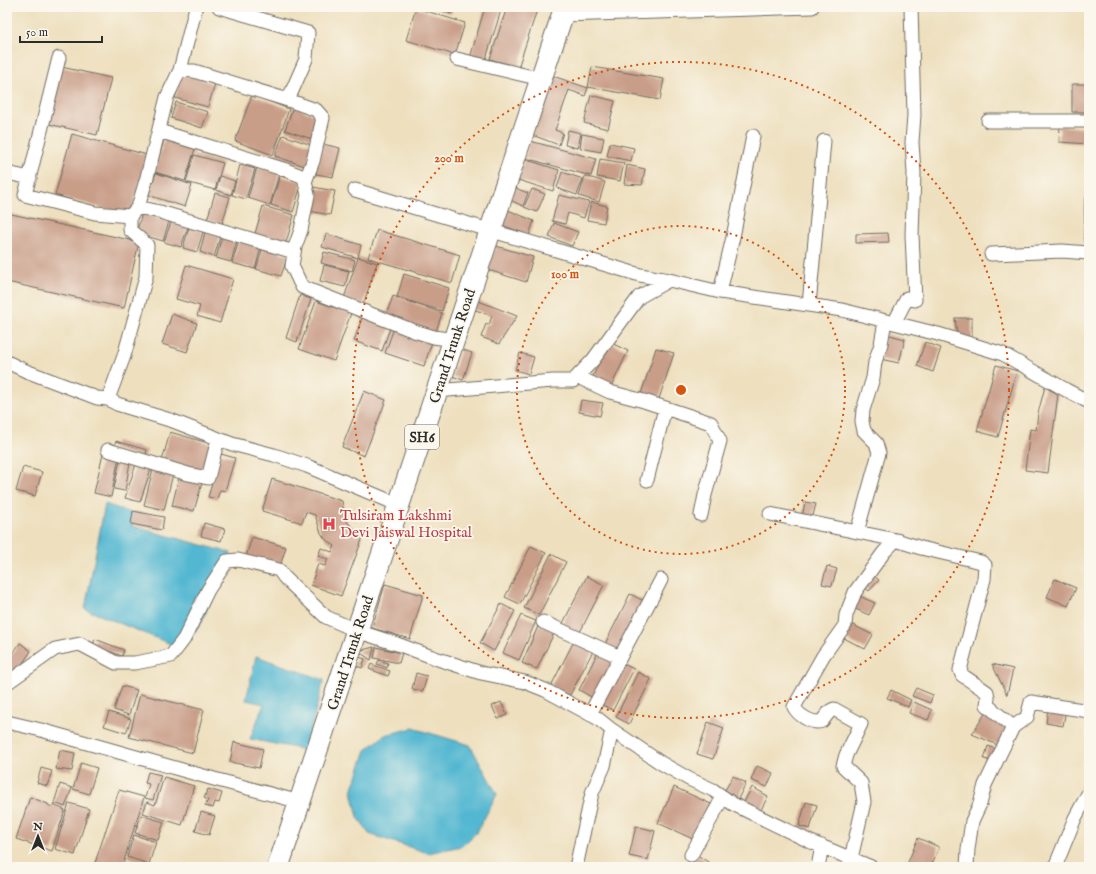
<svg xmlns="http://www.w3.org/2000/svg" width="1096" height="874" font-family="'IM FELL English',serif">
<rect width="100%" height="100%" fill="#fbf7ec"/>
<filter id="ink" filterUnits="userSpaceOnUse"><feTurbulence type="fractalNoise" baseFrequency=".025" numOctaves="2"/><feDisplacementMap in="SourceGraphic" scale="8" xChannelSelector="R" yChannelSelector="G"/><feConvolveMatrix kernelMatrix="1 2 1 2 8 2 1 2 1" color-interpolation-filters="sRGB"/></filter>
<filter id="wash" filterUnits="userSpaceOnUse"><feTurbulence type="fractalNoise" baseFrequency=".012" numOctaves="4" result="noise"/><feDisplacementMap in="SourceGraphic" scale="16" xChannelSelector="R" yChannelSelector="G"/><feGaussianBlur stdDeviation="0.9" result="paint"/><feColorMatrix in="noise" values="0 0 0 0 0 0 0 0 0 0 0 0 0 0 0 0 0 1.4 0 .05"/><feComposite in="paint" operator="in"/></filter>
<g filter="url(#wash)">
<rect width="100%" height="100%" fill="#eee0bf"/>
<path fill="#53b7d1" stroke="#3f717e" d="M105,504L134,514L132,526L231,553L201,623L183,649L85,609Z
M256,656L324,680L305,750L250,739L264,704L246,700Z
M413,728L470,745L497,794L477,832L462,846L428,853L369,834L358,817L352,791L366,750L385,735Z"/>
<g id="blocks">
<path fill="#c99e89" d="M432,7H454L451,14Z
M485,7H502L485,62L470,58Z
M507,7H538L518,68L490,59Z
M416,8L465,23L455,55L406,40Z
M57,66L111,78L97,135L44,123Z
M592,67L664,79L660,100L588,87Z
M182,74L215,84L208,107L175,98Z
M553,76L588,88L585,96L569,90L555,130L563,133L559,145L532,135Z
M1072,84H1087V112H1072Z
M252,95L289,109L273,155L235,141Z
M591,95L615,101L608,129L584,123Z
M176,102L208,112L202,128L171,118Z
M293,107L323,118L315,140L285,130Z
M1060,126L1089,128V144L1059,142Z
M568,130L581,133L578,148L565,145Z
M72,134L147,155L130,216L55,195Z
M582,134L604,138L601,152L580,148Z
M283,135L314,146L307,167L275,156Z
M164,140L195,149L185,181L155,172Z
M530,141L596,159L591,176L525,158Z
M610,143L634,148L631,161L607,156Z
M323,144L340,148L333,177L316,174Z
M194,155L223,163L215,190L186,182Z
M524,159L559,170L553,191L518,180Z
M600,159L624,163L620,181L597,177Z
M240,165L255,169L246,199L232,195Z
M627,165L645,169L642,185L624,184Z
M257,167L279,174L270,205L248,198Z
M562,172L583,179L577,195L557,188Z
M156,173L192,185L185,207L148,195Z
M220,176L235,181L231,195L216,190Z
M280,176L302,182L293,212L271,205Z
M585,176L605,182L599,202L579,196Z
M313,187L335,191L330,215L309,211Z
M515,188L528,193L523,206L510,200Z
M532,189L545,194L537,212L524,207Z
M215,193L230,197L222,224L207,220Z
M559,195L589,202L584,218L568,213L565,224L552,221Z
M1085,199H1089V243H1084Z
M591,202L607,206L604,223L587,220Z
M263,206L294,215L285,246L254,237Z
M508,210L534,221L529,235L502,225Z
M7,213L139,242L124,308L7,282Z
M142,214L169,221L163,241L136,233Z
M171,222L188,227L181,247L164,242Z
M554,223L578,232L572,246L549,237Z
M189,227L203,232L197,252L183,248Z
M377,230L460,255L452,283L368,258Z
M205,232L220,237L214,257L200,252Z
M888,233L889,242L856,243V234Z
M326,234L361,245L358,257L377,263L363,305L344,298L358,258L322,247Z
M222,236L237,241L231,262L216,258Z
M239,241L261,247L255,269L232,263Z
M496,246L533,257L526,282L488,270Z
M263,247L288,255L281,276L256,269Z
M324,252L355,260L352,271L321,263Z
M186,265L233,279L220,323L197,316L200,306L176,299Z
M324,265L349,271L345,287L320,281Z
M404,274L449,288L442,311L397,297Z
M300,295L311,299L297,342L286,338Z
M393,296L442,313L435,335L385,318Z
M476,300L517,316L499,344L481,337L486,324L489,325L492,316L473,309Z
M316,301L351,313L334,361L299,349Z
M172,314L197,323L187,352L162,344Z
M363,315L391,325L382,351L354,341Z
M955,318H972V342L957,336Z
M394,328L432,342L424,366L385,353Z
M886,334L905,339L899,363L880,359Z
M609,342L628,351L610,389L591,380Z
M925,342L941,348L933,372L917,366Z
M656,348L674,353L658,402L640,397Z
M461,349L472,353L463,380L452,376Z
M520,353L534,357L529,374L515,370Z
M996,365L1017,371L998,437L977,431Z
M1045,387L1058,394L1048,473L1025,470L1030,429L1036,430L1038,413Z
M364,391L386,400L364,456L342,447Z
M581,400L603,403L600,416L579,412Z
M170,432L215,445L206,474L162,461Z
M116,441L147,450L145,458L113,449Z
M103,454L119,457L111,497L94,493Z
M221,454L235,458L225,491L220,490L217,499L208,497Z
M120,460L130,462L125,491L114,489Z
M136,464L151,469L140,502L125,498Z
M23,467L42,472L35,496L16,491Z
M153,469L173,474L164,510L144,505Z
M179,477L202,483L194,511L172,506Z
M272,479L342,501L344,514L348,523L363,537L341,596L311,585L318,564L325,566L328,559L318,556L321,548L332,552L335,546L326,540L321,533L315,515L306,512L302,523L262,511Z
M805,502L816,504L812,519L802,517Z
M133,511L164,517L162,530L131,524Z
M204,523L225,529L221,541L201,536Z
M252,537L286,547L279,570L245,560Z
M531,546L546,553L520,604L505,597Z
M551,554L566,562L539,615L524,608Z
M827,566L837,569L832,586L822,584Z
M872,574L879,580L869,591L862,585Z
M587,576L604,585L579,634L562,625Z
M1055,579L1076,588L1068,606L1047,597Z
M385,584L423,595L410,639L372,628Z
M630,594L644,601L619,651L605,644Z
M857,595L875,603L869,615L851,607Z
M501,604L515,611L494,651L480,643Z
M521,615L536,621L519,660L503,653Z
M849,623L873,635L865,649L842,637Z
M539,624L555,631L537,669L522,663Z
M95,639L124,650L122,656L93,645Z
M574,641L593,651L570,695L551,686Z
M20,643L31,651L15,675L7,670V662Z
M374,647L371,660L358,651Z
M376,647L402,653L399,663L374,658Z
M598,652L614,661L595,699L579,690Z
M359,657L365,659L362,668L354,665Z
M379,660L388,663L387,668L377,664Z
M621,663L634,669L613,710L600,704Z
M371,664L390,671L388,676L369,669Z
M992,664L1013,669L1007,695Z
M638,672L651,679L629,724L616,717Z
M416,673L427,676L423,691L412,689Z
M122,686L137,690L129,715L114,710Z
M916,688L933,695L930,703L912,696Z
M891,690L911,700L908,707L887,698Z
M140,694L204,710L193,753L129,737Z
M501,702L507,715L498,719L492,706Z
M914,702L932,710L928,720L909,713Z
M1048,707L1066,710L1063,726L1046,723Z
M988,709L1008,724L1000,746L972,734Z
M109,712L131,719L126,733L104,726Z
M708,722L724,728L713,759L697,754Z
M234,742L263,749L259,768L230,762Z
M988,746L996,749L992,761L984,759Z
M60,750L75,753L72,771L56,769Z
M81,763L97,768L89,794L73,789Z
M757,766L773,773L767,787L751,780Z
M41,768L52,771L47,786L37,783Z
M148,772L161,775L153,800L145,798L149,784L145,783Z
M733,776L746,783L738,799L724,792Z
M164,777L194,786L182,825L143,813L147,802L155,805Z
M60,784L72,788L65,807L54,803Z
M674,787L711,804L695,840L658,823Z
M752,787L768,796L761,810L744,802Z
M208,789L222,793L219,803L215,802L213,808L205,806L208,800L204,798Z
M119,790L144,797L122,867H96L94,866Z
M30,797L48,804V805L52,807L53,805L65,810L52,851L16,839Z
M806,802L817,805L810,829L799,826Z
M69,803L89,809L75,855L55,849Z
M201,812L215,816L209,835L195,831Z
M141,815L164,822L158,840L135,833Z
M636,826L655,831L648,860L629,856Z
M134,835L156,842L149,864L127,857Z
M918,838L939,847L931,867H906Z
M697,855L716,867H690Z"/>
</g>
</g>
<g filter="url(#ink)">
<use href="#blocks" fill-opacity="0" stroke="#6f6a5f" stroke-width="1"/>
<g fill="none" stroke-linecap="round" stroke-linejoin="round">
<defs>
<path id="street" d="M219,7L308,33L306,59L288,100
M562,15L812,7
M59,58L25,195L95,213L130,216L138,207
M457,59L541,79
M180,70L196,7
M988,121H1089
M159,131L286,170L304,177L308,195L301,230L295,247L292,266L302,287L414,331L434,337L454,340
M7,173L30,178
M355,190L640,275L669,280
M294,252L160,212L138,207L147,177L167,97L180,70L194,71L288,100L316,110L323,118L313,161L305,182
M991,254L1062,251L1089,253
M720,292L733,237L753,136
M809,305L824,141
M894,323L907,298L915,300L912,235L914,173L912,142L914,115L911,7
M7,362L26,371L97,398L108,399L117,404L173,421L232,444L274,455L307,466L399,505
M578,377L610,392L644,401L711,423L720,441L705,495L701,515
M437,391L553,381H573L593,360L639,297L669,280L720,292L842,310L938,334L1003,354L1066,390L1089,402
M108,399L124,356L146,277L147,245L130,230V216
M108,450L188,474L208,478L218,439
M647,480L665,408
M770,514L896,540L921,548L981,562L985,565L984,579L960,670L962,675L987,692L988,698L987,705L1013,727
M857,532L879,453L876,443L864,431L862,421L863,410L873,378L875,362L881,344L885,321
M543,622L620,657
M7,683L55,649L80,644L116,663H135L171,656L184,639L208,590L227,561L238,560L279,570L284,577L326,617L357,631L397,644L438,659L481,673L525,682L545,690L597,718L612,730L661,763L689,779L713,790L733,804L811,842L871,867
M590,714L661,580
M7,722L41,730L214,779L300,802
M691,855L723,797
M576,867L592,793L604,766L612,730
M818,867L822,846
M849,867L864,802L861,783L843,766L846,755L861,724L834,709L830,711L822,721C813,725 798,715 794,707L823,656L845,625L846,615L855,592L884,552L896,540
M967,867L968,849L972,821L980,804L985,785L1013,727L1027,717L1031,702L1089,711
M1055,867L1075,818L1089,792"/>
<path id="primary" d="M278,867L565,7"/>
</defs>
<use href="#street" stroke="#6f6a5f" stroke-width="15"/>
<use href="#primary" stroke="#6f6a5f" stroke-width="23"/>
<use href="#street" stroke="#fff" stroke-width="13"/>
<use href="#primary" stroke="#fff" stroke-width="21"/>
</g>
</g>
<g fill="none" stroke="#d5540f" stroke-width="2" stroke-dasharray="2 4">
<circle cx="681" cy="390" r="164"/>
<circle cx="681" cy="390" r="328"/>
</g>
<defs>
<symbol id="hospital-bare" viewBox="-9 -9 18 18"><path d="M-5-5h3v3.5h4V-5h3V5h-3V1.5h-4V5h-3Z" fill="#e0444e" stroke="#fbf7ec" stroke-width="2.5" paint-order="stroke"/></symbol>
</defs>
<g fill-rule="evenodd">
<use href="#hospital-bare" x="319" y="514" width="20" height="20"/>
</g>
<g text-anchor="middle" stroke-width="3.5" stroke-linejoin="round" paint-order="stroke">
<rect fill="#fbf7ec" stroke="#696865" stroke-width="1" x="405" y="425" width="34" height="24" rx="3"/>
<g font-size="14" font-weight="bold" fill="#2b2b2b">
<text x="422" y="442">SH6</text>
</g>
<g font-size="15" fill="#2b2b2b" stroke="#fbf7ec">
<text transform="translate(452 346) rotate(-72)" y="5">Grand Trunk Road</text>
<text transform="translate(350 653) rotate(-72)" y="5">Grand Trunk Road</text>
</g>
<g font-size="15" fill="#be3a42" stroke="#fbf7ec" text-anchor="start">
<text x="340" y="520">Tulsiram Lakshmi<tspan x="340" dy="17">Devi Jaiswal Hospital</tspan></text>
</g>
</g>
<circle cx="681" cy="390" r="6" fill="#d5540f" stroke="#fbf7ec" stroke-width="2"/>
<g font-size="12" text-anchor="middle" font-weight="bold" fill="#d5540f" stroke="#fbf7ec" stroke-width="3.5" stroke-linejoin="round" paint-order="stroke">
<text x="449" y="162">200 m</text>
<text x="565" y="278">100 m</text>
</g>
<rect width="1096" height="874" fill="none" stroke="#fbf7ec" stroke-width="24"/>
<g transform="translate(38 836)" stroke="#fbf7ec" stroke-width="3" paint-order="stroke">
<path d="M0-3L7 15L0 10L-7 15Z" fill="#2b2b2b"/>
<text y="-6" font-size="11" font-weight="bold" text-anchor="middle" fill="#2b2b2b">N</text>
</g>
<path d="M20 36v6h82v-6" fill="none" stroke="#2b2b2b" stroke-width="2"/>
<text x="26" y="36" font-size="12" fill="#2b2b2b" stroke="#fbf7ec" stroke-width="3" paint-order="stroke">50 m</text>
</svg>
